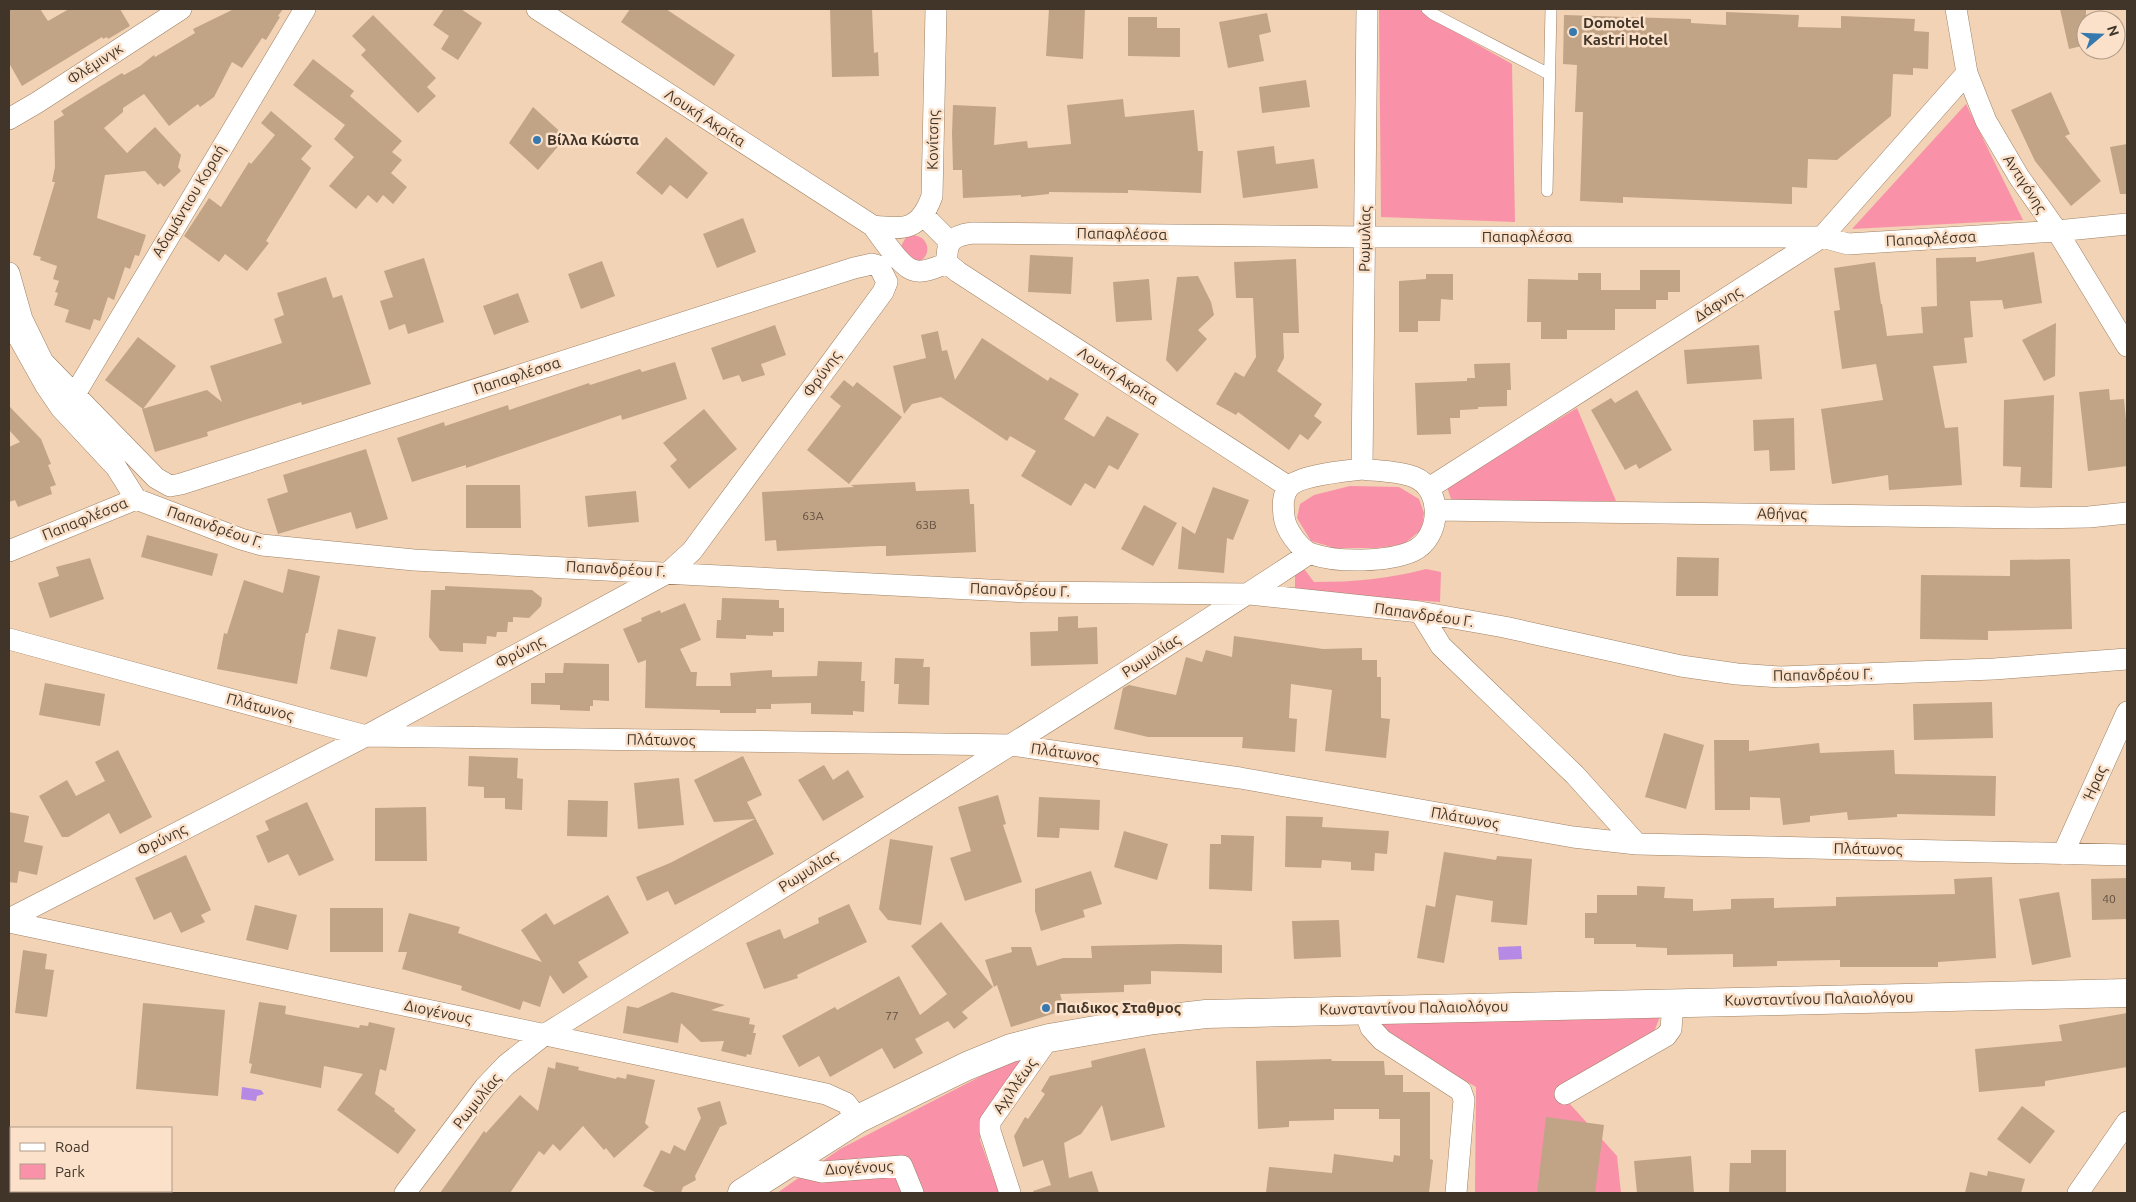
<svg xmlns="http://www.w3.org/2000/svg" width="2136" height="1202" font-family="Ubuntu,sans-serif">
<rect width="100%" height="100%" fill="#f2d3b5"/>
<path fill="#f992a9" d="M1379,9H1419L1434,20L1512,64L1515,222L1381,217Z
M1966,104L2023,220L1852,229Z
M912,235C930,236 933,256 917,263L900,248L906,237Z
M1577,408L1616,501L1452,502L1447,487Z
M1350,486L1399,487L1419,499L1424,513L1422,529L1404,544L1377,548H1335L1311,541L1297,518L1300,504L1314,495Z
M1426,569L1441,572L1440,602L1295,592V572L1305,570L1314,582C1355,582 1387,579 1426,569Z
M1661,1014L1654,1032L1569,1103L1617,1156L1621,1193H1475L1476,1087L1425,1058L1376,1024Z
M1020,1056L1025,1061L980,1123V1140L999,1193H777L840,1149Z"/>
<path fill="#b689e4" d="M1521,946L1522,959L1499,960L1498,947Z
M242,1087L261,1090L264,1094L257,1096L256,1101L241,1099Z"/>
<path fill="#c1a386" d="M9,9H40L48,21L69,9H120L130,26L108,39L107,37L103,39L102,37L22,86L9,63Z
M234,9H283L278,16L280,17L266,40L262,38L242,68L232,62L214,97L200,107L198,104L169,126L144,94L123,108V112L104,128L127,153L155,127L181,155L178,167L181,171L164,187L160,183L158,185L145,171L105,175L97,218L146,235L139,256L135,255L130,269L125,267L114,300L108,297L100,321L94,319L90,330L65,322L69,310L54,305L58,293L55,292L59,281L53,279L57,266L40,260L41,257L33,255L55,182H52L55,167L54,121L64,115L61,111L83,97L122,73L124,75L140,66L154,55L155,57L195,33L193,29Z
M444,9H461L482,23L458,60L441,49L449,36L433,25Z
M630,9H666L735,55L714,86L621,22Z
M830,9H872L874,53L878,52L879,76L832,77Z
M1049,9H1085L1083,59L1046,56Z
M2060,9H2086V45L2069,49Z
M1726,12L1799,15L1798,27L1841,28V16L1915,19L1914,31L1929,32L1928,69L1913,68V75L1893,74L1891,116L1837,160L1808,159L1807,188L1792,187V204L1623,197V203L1580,201L1583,112H1575L1577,65L1563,64L1564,15L1691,19V23L1726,25Z
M1267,13L1271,32L1259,35L1264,61L1228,68L1219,22Z
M373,15L436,78L427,87L436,96L418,113L361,55L366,50L352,36Z
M1128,17H1157V28H1180V57L1128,56Z
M313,59L354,91L350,96L402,141L392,152L402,160L391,173L407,187L393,204L383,195L377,203L368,195L356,209L329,186L354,157L334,139L345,125L293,85Z
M1306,80L1310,107L1262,113L1259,87Z
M2051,92L2070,134L2065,136L2101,181L2071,206L2035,161L2011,110Z
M1123,99L1125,117L1194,110L1198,151H1203L1201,193L1128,190V193L1049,192V194L1021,197V195L963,198L962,170H953L952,133L953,105L996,107L994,145L1027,141L1028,148L1071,144L1067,105Z
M533,107L566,137L538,170L509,143Z
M271,111L312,146L301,159L311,168L266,241L269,243L247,271L225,254L219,262L184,236L209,198L221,207L249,162L251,164L275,135L261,123Z
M666,137L708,173L687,199L670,185L662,195L636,173Z
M2127,144V194H2120L2110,147Z
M1274,146L1276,164L1314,159L1318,188L1243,198L1237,151Z
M743,218L756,252L717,268L703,234Z
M2034,252L2042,303L2004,309L2002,300L1970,301L1973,337L1964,338L1967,363L1933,366L1945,428L1958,427L1962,485L1889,490L1888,475L1832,484L1821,409L1883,400L1876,364L1842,369L1834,311L1840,310L1834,268L1875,262L1881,304H1882L1887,336L1923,333L1921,307L1937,306L1936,258L1976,257V262Z
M1030,255L1073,257L1071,294L1028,292Z
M424,258L444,322L408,334L405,324L389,330L380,301L393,297L384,271Z
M1296,259L1299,333H1283L1284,358L1277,371L1322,404L1314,416L1322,422L1308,440L1300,434L1289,450L1238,412L1236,415L1216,404L1235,372L1244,377L1256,357L1253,298H1236L1234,262Z
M602,261L615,296L581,309L568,274Z
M1640,270H1680V292H1668V300H1656V309H1615V330H1567V339H1541V322H1527L1528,279L1578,280V273H1601V290H1640Z
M1426,274H1453V300L1441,299L1440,321H1418V332H1399V281L1426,279Z
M1198,276L1211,302L1214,315L1198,330L1207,339L1177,372L1166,360L1177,277Z
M326,277L333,298L342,295L371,384L302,405L301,402L207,432L208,436L155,452L142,409L207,390L222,402L210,366L282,343L274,319L284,315L277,293Z
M1149,279L1152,320L1116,322L1113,282Z
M518,293L529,322L494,335L483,306Z
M2056,323L2055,376L2044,381L2022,340Z
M775,325L786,355L761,364L765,375L742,382L739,375L723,380L711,348Z
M938,331L942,351L947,350L955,380L982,338L1048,381L1050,377L1079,394L1064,419L1094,437L1107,416L1139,434L1118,470L1109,465L1095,489L1085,483L1071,506L1021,476L1036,451L1010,436L1007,441L941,397L912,404L904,414L893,366L926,358L921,335Z
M138,337L176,366L143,409L105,380Z
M1759,345L1762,379L1687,384L1684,350Z
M675,362L687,399L622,420L621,415L466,468V465L412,482L397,438L444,422L445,426L508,405L509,410L589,383L590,385L640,369L642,372Z
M1510,363L1511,390H1507V406L1478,407V409L1460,410V418H1450L1451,434L1417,435L1415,383L1467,381V378H1475L1474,364Z
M844,380L853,387L857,382L902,417L849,484L807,450L841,406L830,397Z
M2109,389L2110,400L2124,399L2127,431V466L2088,471L2079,392Z
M1637,390L1672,450L1639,469L1636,464L1625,470L1591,410L1611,398L1615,403Z
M2054,395L2052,488L2020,487L2021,467L2003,466L2004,400Z
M9,406L41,439L51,464L48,465L56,485L50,487L52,494L18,507L15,500L9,502V447L20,442L9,430Z
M704,409L737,449L689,489L670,466L677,460L663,443Z
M1794,418L1795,470L1770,471L1769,450L1754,451L1753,420Z
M366,449L388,519L356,529L351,512L278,534L267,499L288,492L283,475Z
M915,482L916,491L969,489L970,504H974L976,552L886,556V546H877L777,551L776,540L765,541L762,492L854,487L851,485Z
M466,485H520L521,528H466Z
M1213,487L1249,500L1233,540L1227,538L1224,573L1178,569L1182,526L1195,534Z
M636,491L639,522L588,527L585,496Z
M1144,505L1177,523L1153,566L1121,549Z
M147,535L218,554L212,576L141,557Z
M1677,557L1719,558L1718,596H1676Z
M90,558L104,599L50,618L38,583L59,576L56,567Z
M2070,559L2072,629L1988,631V640L1920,639L1921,575L2010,576V560Z
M288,569L320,576L308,633H306L297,684L217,669L224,633L227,634L244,580L283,593Z
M445,586L532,590L542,598L541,606L529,618L513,617V622H508L507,632H497L496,637L487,636L486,644L463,643V652L440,651L429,637L431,590H445Z
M722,598L779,600V608H784V632H773V636L746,635V639L716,638L717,620H721Z
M685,603L701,640L680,649L691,672H697L696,686H731L730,673L772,670V677L817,676L818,661L862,662L861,681H865L864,712L853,711V715L811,714V703L771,704V709H756V713H720V710L645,708L646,660L638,663L623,629L642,621L641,618L660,610L661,613Z
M1078,616V628L1097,627L1098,664L1031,666L1030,632L1058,631V617Z
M338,629L376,637L367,677L330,669Z
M1234,636L1323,649L1362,648V660H1377V677H1381V718L1390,719L1386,758L1325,751L1332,690L1291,684L1289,718L1297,719L1295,752L1242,748L1243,737H1148L1114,729L1123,688L1129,685L1176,695L1186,657L1202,662L1206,650L1232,657Z
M895,658L924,659L923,667H930L929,705L898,704L899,684H894Z
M564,663L609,664V701L593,700V706H590V711L560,710V705L531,704V683H545V673H563Z
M45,683L105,694L100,726L39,715Z
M1992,702L1993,738L1914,740L1913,704Z
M1664,733L1704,745L1686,809L1645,797Z
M1714,740H1749V751L1819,743L1820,753L1894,750L1895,774L1996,776L1995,816L1897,814V817L1848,820L1847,812L1810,816V822L1783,825L1780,798L1750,797V810H1715Z
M118,750L152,817L120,834L109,813L68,837H62L39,796L67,780L76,796L105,781L95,762Z
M469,756L518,758L517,778L523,779L522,810L505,809V798H484V787L468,786Z
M743,756L762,795L747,802L774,854L675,905L668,891L647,901L636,877L670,863L755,819L714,822L694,780Z
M824,765L833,780L848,770L864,797L823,821L798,780Z
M679,778L684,825L638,829L634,783Z
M998,795L1006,824L1003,825L1022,882L965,901L950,858L971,851L958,807Z
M1039,797L1100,800L1099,830L1060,828L1059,838L1037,837Z
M568,800L608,801L607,837L567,836Z
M307,802L334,860L299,876L288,854L268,863L256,836L269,830L265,821Z
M426,807L427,861H375V808Z
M9,812L29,816L24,842L43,846L37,875L19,871L17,883L9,882Z
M1286,816L1323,817L1322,827L1389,831L1387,854L1375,853L1374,871L1351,870V862L1322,860L1321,868L1285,867Z
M1124,831L1168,844L1157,880L1114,867Z
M1221,835L1254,836L1252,891L1209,889L1210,844H1221Z
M890,839L933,846L921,925L888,920L879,909Z
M1444,852L1496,860L1497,856L1532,859L1527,925L1491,922L1493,901L1456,895L1444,963L1417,958L1426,905L1435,907Z
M186,855L211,910L201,915L205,922L181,933L171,912L154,920L135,878Z
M1091,871L1102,904L1083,910L1085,917L1041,931L1035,911V889Z
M1992,877L1996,958L1938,962V967H1840V960L1777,961V966L1733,967V954L1667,955V948L1636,947V944H1594V938H1585V913H1597V895H1637V886L1665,887L1664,898L1693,899V911L1731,909V899L1774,898V908L1836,906V897L1955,894L1954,879Z
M2127,878V919L2092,920L2091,879Z
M2059,892L2071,957L2032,965L2019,899Z
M608,895L629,933L578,962L588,977L563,994L550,975L540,1007L523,1001L520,1010L461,990L462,986L402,969L407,952H398L409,913L460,927L458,933L542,962L521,930L546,913L554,925Z
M849,904L867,942L797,975L798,978L764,989L746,943L780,929L784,939L819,923L818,918Z
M255,905L297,915L288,950L246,940Z
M330,908H383V952H330Z
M1339,920L1341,957L1294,959L1292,921Z
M941,922L993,987L962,1012L968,1018L954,1029L948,1021L915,1039L923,1053L894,1069L882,1048L830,1077L819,1056L799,1067L782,1036L835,1007L837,1010L899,976L920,1015L947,994L911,946Z
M1180,944L1222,945V973L1151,971V984L1124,985V992L1060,994L1065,1010L1011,1027L997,985L994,987L985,960L1012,952L1011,947H1031L1037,966L1063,958H1092L1091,946Z
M23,950L47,954L45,969L54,970L47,1017L15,1013Z
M672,992L725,1005L711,1010L750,1018L749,1024L755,1025L753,1033H756L751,1055L747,1054L746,1057L721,1051L724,1041L701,1042L681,1023L678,1043L623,1033L627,1006L638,1008Z
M259,1002L286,1006L285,1014L359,1028L360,1025L368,1026L369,1022L395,1028L386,1071L380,1069L375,1094L395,1109L394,1111L416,1130L398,1154L337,1110L363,1074L324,1066L321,1088L250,1073L252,1064L249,1063Z
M143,1003L225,1010L218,1096L136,1089Z
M2127,1013V1067L2045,1081V1086L1979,1092L1975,1049L2062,1041L2059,1025Z
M1145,1048L1165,1127L1111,1141L1102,1105L1081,1134L1064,1143L1069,1178L1092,1171L1099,1193H1034L1033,1191L1051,1185L1043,1160L1023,1167L1014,1136L1025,1117L1028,1119L1045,1094L1041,1091L1050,1076L1092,1067L1091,1061Z
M1331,1059L1332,1061H1384L1385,1075H1403V1092H1430V1159L1433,1160L1429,1193H1266L1269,1167L1332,1173L1334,1154L1393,1162L1394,1155L1400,1156V1119H1379V1109H1334V1120L1289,1121V1127L1258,1129L1256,1061Z
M556,1062L579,1067L578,1070L616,1079L617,1077L626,1079L627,1074L655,1080L645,1123L649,1127L614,1158L606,1148L604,1150L583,1126L560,1151L553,1144L544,1155L539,1151L510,1193H440L484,1131L486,1133L520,1095L538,1111L548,1067L555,1069Z
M720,1101L727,1124L720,1127L695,1176L696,1180L683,1187L681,1193H657L643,1186L661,1150L670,1154L674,1145L685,1151L701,1118L697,1108Z
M2022,1106L2055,1131L2030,1164L1997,1139Z
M1546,1117L1604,1125L1595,1193H1537Z
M1751,1150H1786V1193H1729L1730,1163H1751Z
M1691,1156L1694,1193H1637L1634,1161Z
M1988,1171L2025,1179L2021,1193H1965L1970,1172L1987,1176Z"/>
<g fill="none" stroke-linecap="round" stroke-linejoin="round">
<defs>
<path id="lane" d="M1427,9L1433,14L1549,74
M1547,191L1551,9"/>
<path id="street" d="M537,9L873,226C881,237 901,267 913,270C923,274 937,267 947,263
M1956,9L1967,73L1986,121L2019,177L2057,231L2127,346
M9,119L38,102L181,9
M923,215L950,242
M873,226C905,230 920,230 932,196L936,9
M947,263C946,242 951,236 972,233L1365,237H1822L1848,244L2057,231L2127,224
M947,263L958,272L1289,487
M9,273L22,319L43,362L156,478L170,486L181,484L854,268L872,264L879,266L887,282L883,292L692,551L669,572L366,736L9,919
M9,320L46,386L61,408L116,467L136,499L241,539L262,545L414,560L1027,592L1250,594L1420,612L1504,627L1681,666L1737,674L1781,677L1994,669L2127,659
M75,394L305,9
M1362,469L1367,9
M1362,469C1378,471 1399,471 1414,477C1444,489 1441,538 1413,551C1388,562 1338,563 1312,554C1300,550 1285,529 1284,516C1283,506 1282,495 1289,487C1299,475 1346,471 1362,469Z
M1429,488L1822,237L1967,73
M1436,510L2032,518L2089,517L2127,513
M9,551L136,499
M1420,612L1441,646L1575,775L1637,844
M9,639L366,736L1011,745L1240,778L1573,837L1637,844L2127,855
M2063,854L2127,712
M9,922L826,1094L846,1103L858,1119
M1364,1009L1371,1028L1382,1040L1461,1091L1464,1100L1456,1193
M1565,1094L1666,1036L1671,1029L1673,1003
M787,1164L822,1172L902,1166L913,1193
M405,1193L485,1087L506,1065L544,1035C801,876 1058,718 1310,553
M1010,1193L990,1131V1122L1049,1038
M2078,1193L2127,1122"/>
<path id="secondary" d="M742,1193L858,1119L967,1066L1011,1048L1049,1038L1154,1020L1206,1014L2127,993"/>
</defs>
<use href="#lane" stroke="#9e8165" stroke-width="12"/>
<use href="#street" stroke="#9e8165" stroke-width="22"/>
<use href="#secondary" stroke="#9e8165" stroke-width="29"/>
<use href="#lane" stroke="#fff" stroke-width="11"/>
<use href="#street" stroke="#fff" stroke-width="21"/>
<use href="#secondary" stroke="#fff" stroke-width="28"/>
</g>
<g fill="#3679af" stroke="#fbe1c9" stroke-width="2">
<circle cx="1573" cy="32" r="5"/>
<circle cx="537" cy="140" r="5"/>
<circle cx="1046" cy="1008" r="5"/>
</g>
<g text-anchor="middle" stroke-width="5" stroke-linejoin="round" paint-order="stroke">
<g font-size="12" fill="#615040">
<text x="813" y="520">63Α</text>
<text x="926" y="529">63Β</text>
<text x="2109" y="903">40</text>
<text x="892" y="1020">77</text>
</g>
<g font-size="15" font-weight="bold" fill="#413529" stroke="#fbe1c9" text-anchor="start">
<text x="1583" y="28">Domotel<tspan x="1583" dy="17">Kastri Hotel</tspan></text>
<text x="547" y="145">Βίλλα Κώστα</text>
<text x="1056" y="1013">Παιδικος Σταθμος</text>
</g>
<g font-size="15" fill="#413529" stroke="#fbe1c9">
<text transform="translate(95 64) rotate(-33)" y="5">Φλέμινγκ</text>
<text transform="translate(705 118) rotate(33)" y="5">Λουκή Ακρίτα</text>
<text transform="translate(933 140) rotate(-89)" y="5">Κονίτσης</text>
<text transform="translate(2025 184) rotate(57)" y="5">Αντιγόνης</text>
<text transform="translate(189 201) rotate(-59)" y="5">Αδαμάντιου Κοραή</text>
<text transform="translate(1122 234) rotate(1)" y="5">Παπαφλέσσα</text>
<text x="1527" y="242">Παπαφλέσσα</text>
<text transform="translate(1365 239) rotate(-89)" y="5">Ρωμυλίας</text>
<text transform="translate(1931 239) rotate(-3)" y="5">Παπαφλέσσα</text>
<text transform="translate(1718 304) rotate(-32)" y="5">Δάφνης</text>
<text transform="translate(822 374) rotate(-54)" y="5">Φρύνης</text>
<text transform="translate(517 376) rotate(-18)" y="5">Παπαφλέσσα</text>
<text transform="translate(1118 376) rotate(33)" y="5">Λουκή Ακρίτα</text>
<text transform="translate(1782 514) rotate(1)" y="5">Αθήνας</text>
<text transform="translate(85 519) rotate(-22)" y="5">Παπαφλέσσα</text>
<text transform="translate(215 527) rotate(19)" y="5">Παπανδρέου Γ.</text>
<text transform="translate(616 569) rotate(3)" y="5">Παπανδρέου Γ.</text>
<text transform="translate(1020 590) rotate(2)" y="5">Παπανδρέου Γ.</text>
<text transform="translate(1424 615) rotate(8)" y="5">Παπανδρέου Γ.</text>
<text transform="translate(520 652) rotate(-28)" y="5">Φρύνης</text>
<text transform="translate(1151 656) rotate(-33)" y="5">Ρωμυλίας</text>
<text transform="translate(1823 675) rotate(-1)" y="5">Παπανδρέου Γ.</text>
<text transform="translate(260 707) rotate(15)" y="5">Πλάτωνος</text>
<text transform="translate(661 740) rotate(1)" y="5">Πλάτωνος</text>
<text transform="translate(1065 753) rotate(8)" y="5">Πλάτωνος</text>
<text transform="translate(2095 783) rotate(-66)" y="5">Ήρας</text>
<text transform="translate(1465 818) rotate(10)" y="5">Πλάτωνος</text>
<text transform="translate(162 840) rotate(-27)" y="5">Φρύνης</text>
<text transform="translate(1868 849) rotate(1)" y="5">Πλάτωνος</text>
<text transform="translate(808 871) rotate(-32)" y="5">Ρωμυλίας</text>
<text transform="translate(1819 999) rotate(-1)" y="5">Κωνσταντίνου Παλαιολόγου</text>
<text transform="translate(1414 1008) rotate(-1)" y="5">Κωνσταντίνου Παλαιολόγου</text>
<text transform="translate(438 1012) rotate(12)" y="5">Διογένους</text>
<text transform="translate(1015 1086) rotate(-55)" y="5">Αχιλλέως</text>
<text transform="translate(477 1101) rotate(-51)" y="5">Ρωμυλίας</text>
<text transform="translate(859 1168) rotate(-3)" y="5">Διογένους</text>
</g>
</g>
<rect width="2136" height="1202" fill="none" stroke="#413529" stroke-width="20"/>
<rect x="10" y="1127" width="162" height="65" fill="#fbe1c9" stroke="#b19c89"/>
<rect x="20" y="1143" width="25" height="8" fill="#ffffff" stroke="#b19c89"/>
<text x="55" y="1152" font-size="15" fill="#413529">Road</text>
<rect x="20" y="1164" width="25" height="15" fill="#f992a9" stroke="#b19c89"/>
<text x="55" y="1177" font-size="15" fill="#413529">Park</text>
<g transform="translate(2101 35) rotate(71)"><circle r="24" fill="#fbe1c9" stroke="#b19c89"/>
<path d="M0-4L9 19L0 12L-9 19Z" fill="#3679af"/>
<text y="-8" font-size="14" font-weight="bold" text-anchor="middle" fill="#413529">N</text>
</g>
</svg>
